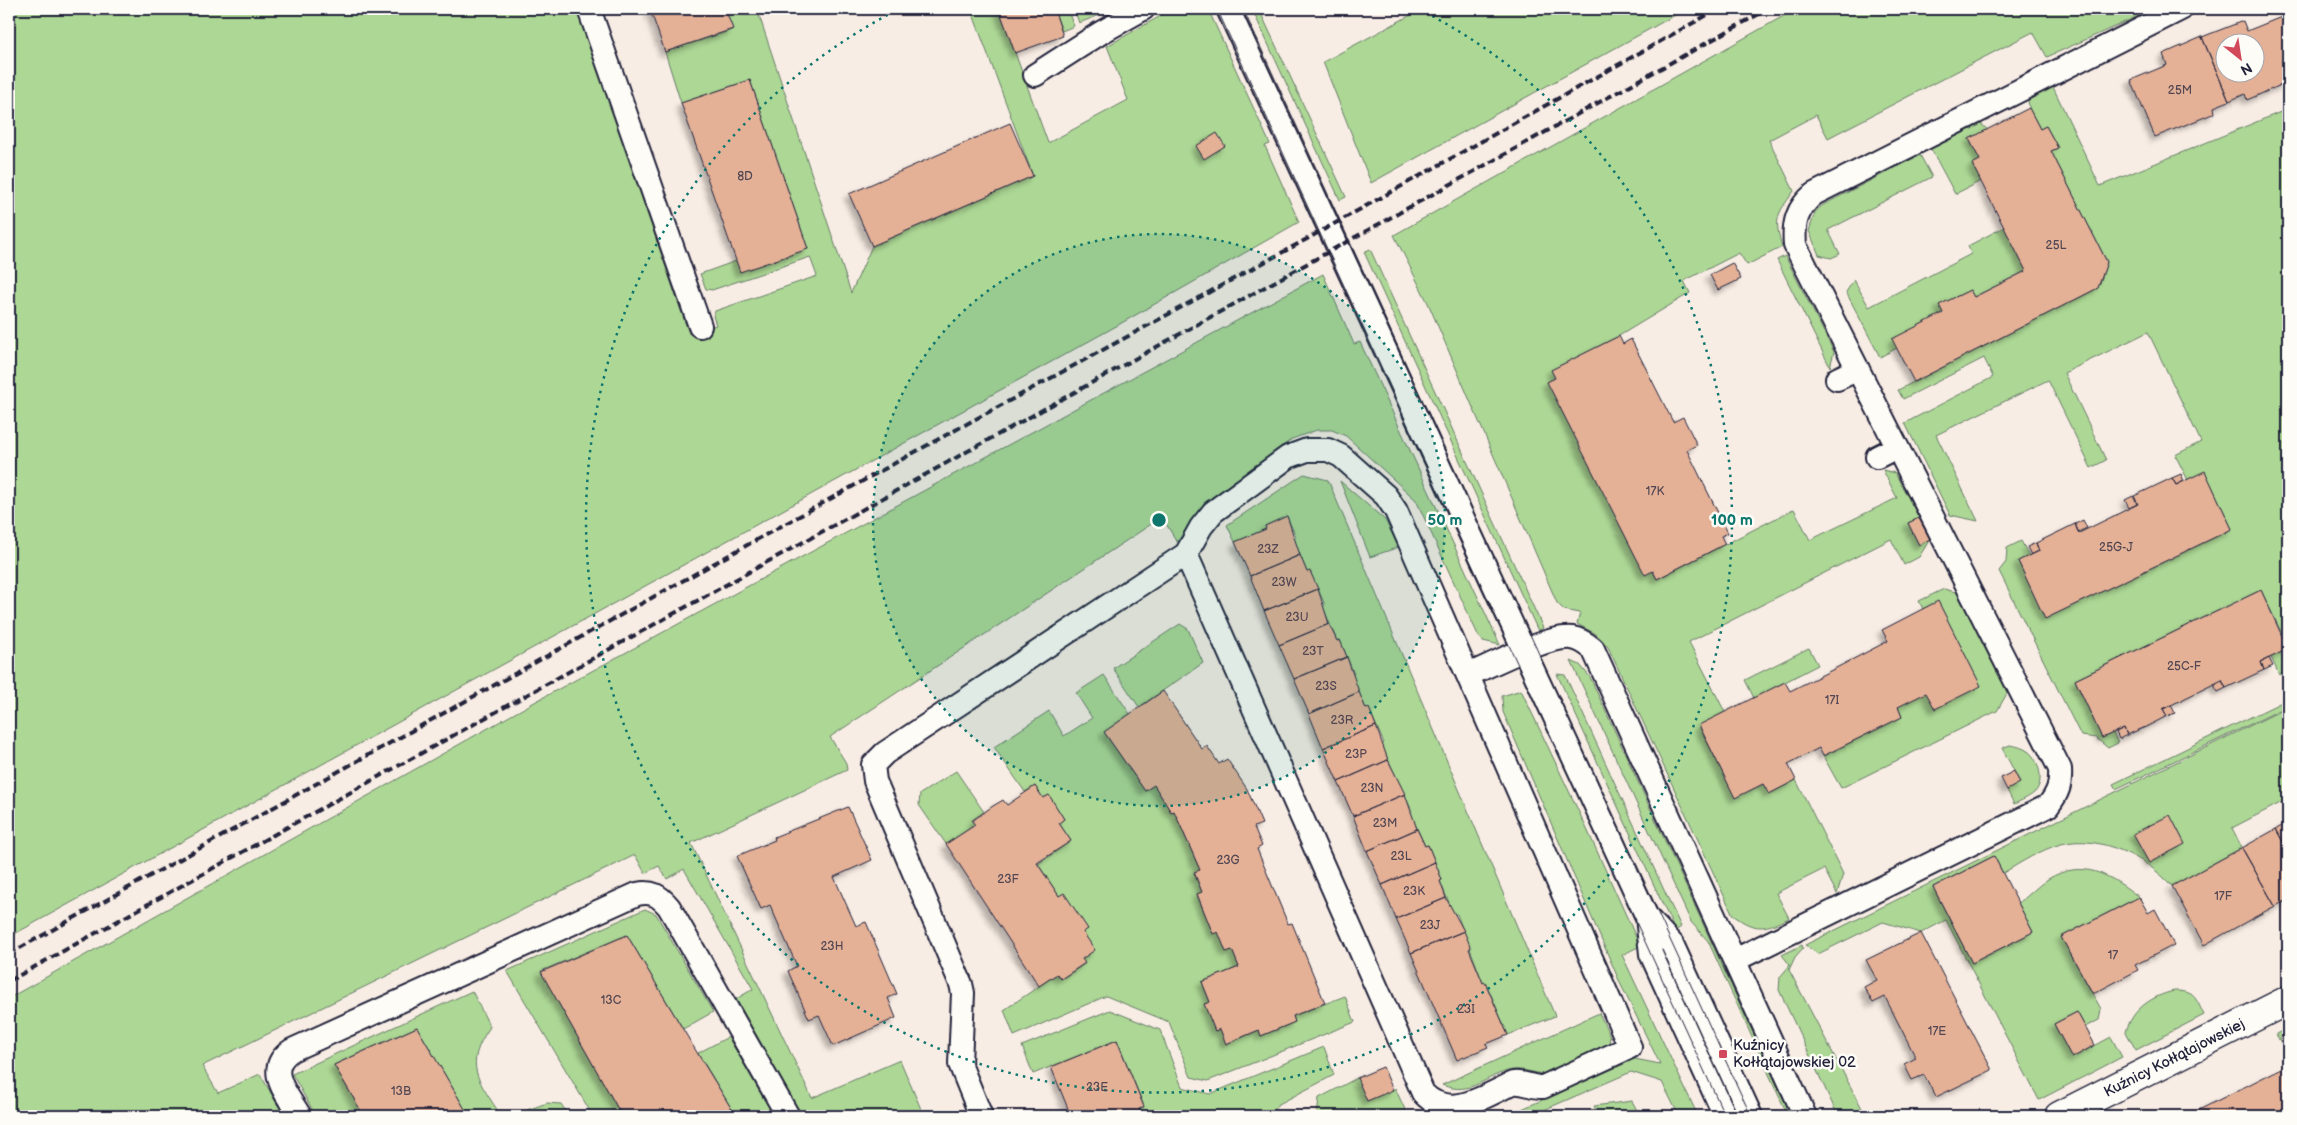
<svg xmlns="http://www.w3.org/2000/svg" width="2297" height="1125" font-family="'Balsamiq Sans',sans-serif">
<defs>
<filter id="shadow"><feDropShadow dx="-4.5" dy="4.5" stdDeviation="2.5" flood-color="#0004"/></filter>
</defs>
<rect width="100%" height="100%" fill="#f8ede4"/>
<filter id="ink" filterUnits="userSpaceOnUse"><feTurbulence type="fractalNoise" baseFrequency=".02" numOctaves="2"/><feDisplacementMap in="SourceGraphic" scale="10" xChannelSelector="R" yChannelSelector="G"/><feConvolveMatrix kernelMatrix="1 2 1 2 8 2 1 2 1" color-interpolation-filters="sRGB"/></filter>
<g filter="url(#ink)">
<path fill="#acd794" stroke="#677c68" d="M9,9H577L689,334L716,325L713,316L715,311L817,276L810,257L712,290L706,289L700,274L736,261L808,249L750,80L681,103L665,52L732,30L725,9H757L851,293L872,246L1033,176L971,9H999L1048,143L1128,100L1107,46L1173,9H1208L1270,144L1265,146L1299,222L1111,329L9,937Z
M1054,9H1067L1074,26L1062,31Z
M1074,9H1115L1079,23Z
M1252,9H1259L1346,197L1340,200Z
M1422,9H1686L1371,183L1323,62Z
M1796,9H2154L2047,57L2033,32L1828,138L1816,115L1769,140L1794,191C1776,216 1774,218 1782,247L1747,265L1739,253L1684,281L1690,293L1619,336L1552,370L1555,378L1548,382L1657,579L1794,509L1810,540L1897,498L1883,470L1895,473L1919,518L1908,523L1919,545L1930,539L1919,557L1904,565L1891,539L1689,642L1725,712L1699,726L1735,797L1763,784L1769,794L1796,780L1843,874L1837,894L1824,869L1776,893L1789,918C1765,929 1755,932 1733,915L1608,647L1596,634L1577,624L1580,613L1564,610L1557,603L1428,303L1394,235Z
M2053,87L2100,186L2288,109V646L2261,590L2075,680L2102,738L2113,733L2118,743L2108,748L2096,738L2081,736L1999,571L2006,562L2007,548L2021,541L2029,556L2018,561L2046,618L2232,529L2205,472L2188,480L2175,455L2201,442L2148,332L2064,373L2106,460L2091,468L2048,380L1936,435L1978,521L1950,515L1905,423L1993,377L1984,358L1903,399L1898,390L2098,288L2107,262L2051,151L2058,148L2046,126L2040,129L2029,108L2028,100Z
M1981,124L1988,130L1969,139L1980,160L1972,165L1981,181L1955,194L1931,149Z
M1920,155L1932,177L1828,230L1840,254L1831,258L1819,255L1809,231L1815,212L1823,205Z
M2004,227L2026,271L1974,297L1970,290L1940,305L1943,313L1897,348L1880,357L1846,292L1854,280L1869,307L1971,254L1968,246Z
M1370,249L1543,628L1538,631L1364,252Z
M1785,256L1834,352L1830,367L1777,260Z
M1323,274L1354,344L1360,342L1500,645L1483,641L1478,635L1416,500L1346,436L1332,430H1317L1292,439L1203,507L1177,542L1162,517L830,737L846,763L847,770L691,843L812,1098L900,1060L924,1116H815L814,1114L800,1116L736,999L753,989L684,869L667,879L659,866L645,873L635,855L202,1066L218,1093L260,1074L284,1116H9V998L531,704Z
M1304,474L1328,480L1555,1016L1508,1035L1486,983H1483L1457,914L1454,915L1440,881L1442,880L1428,845L1425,846L1410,813L1412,811L1381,744L1384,743L1369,709H1366L1352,675L1354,674L1340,640L1337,641L1323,607L1325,605L1318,589L1307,572L1293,539L1296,537L1287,516L1265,526L1266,529L1235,542L1227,525Z
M1340,481L1385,520L1399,547L1370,557Z
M1944,589L1959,593L2009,690L1997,711L1841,788L1823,756L1902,717L1898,707L1923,609L1919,601Z
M1180,624L1188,629L1203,663L1139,707L1113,668Z
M1809,648L1818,665L1754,698L1745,680Z
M2288,649V670L2279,675L2271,657Z
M1571,661L1580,665L1590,677L1791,1116H1788L1708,941L1691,922Z
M1557,674L1565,675L1681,927L1675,931Z
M1104,675L1130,714L1104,732L1145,791L1154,785L1171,812L1174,811L1200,870L1194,873L1202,892L1197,895L1213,933L1218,932L1232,950L1239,967L1202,982L1210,1002L1205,1004L1215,1031L1220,1029L1227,1044L1259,1030L1261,1036L1295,1022L1293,1016L1345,996L1355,1022L1208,1081L1191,1077L1169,1022L1106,996L1014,1036L1004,1010L1057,974L1061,979L1085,964L1082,959L1083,932L1087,929L1059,896L1038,864L1071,841L1059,823L1064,819L1049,796L1043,798L1035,786L1025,792L994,747L1049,711L1064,736L1092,718L1076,693Z
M1521,690L1586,827L1640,946L1622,955L1698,1116H1679L1662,1082L1631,1072L1530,1116H1506L1635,1059L1660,1064L1621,985L1503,712L1502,696Z
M2288,699V706L2116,789L2113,784Z
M2288,707V799L2232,828L2242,848L2172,886C2147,858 2100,834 2061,844C2040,850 2022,862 2003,873L1994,856L1933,887L1972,963L2033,932L2018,903C2029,896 2037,886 2048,879C2083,858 2110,875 2139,897L2061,937L2101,1009L2099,1020L2085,1027L2077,1012L2054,1024L2072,1058L2111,1037L2122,1057L2039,1100L1946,920L1921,933L1883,922L1818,954L1805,945Z
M2010,745C2017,746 2024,748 2029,752C2039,761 2045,781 2035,792C2030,797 2020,801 2014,804L2007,790L2020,782L2002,748Z
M956,771L984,812L972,820L975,825L946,844L919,805L920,794Z
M645,909L656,914L713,1012L683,1029L627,935L541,971L622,1116H593L507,971Z
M1802,945L1803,948L1795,957L1789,970L1866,1116H1838L1779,990L1780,977L1790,965L1782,955Z
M472,991L490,1027C462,1067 479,1080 501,1116H469L417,1027L334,1065L364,1116H316L292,1074Z
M2174,991C2195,991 2195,997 2204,1015L2136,1050L2126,1032C2132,1009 2152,996 2174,991Z
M1110,1010L1160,1030L1182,1087L1210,1094L1324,1047L1334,1075L1277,1105L1271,1116H1185L1183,1112L1171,1116H1142L1139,1109L1144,1106L1117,1040L1033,1074L1022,1046Z
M1599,1013L1610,1036L1609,1044C1598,1054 1566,1070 1550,1073C1537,1076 1525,1068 1512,1070C1485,1075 1472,1097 1442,1085Z
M2288,1028V1057L2276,1034Z
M728,1037L775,1116H736L698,1053Z
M1357,1078L1393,1090L1395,1088L1408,1116H1317L1319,1098Z
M1632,1101L1640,1116H1599L1594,1106Z
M547,1103L561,1104L569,1116H530L527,1110Z"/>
<path fill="#e4b197" stroke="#22223b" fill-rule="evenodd" filter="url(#shadow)" d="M650,9H725L733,29L665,52Z
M999,9H1054L1063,36L1015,53Z
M2284,16L2288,28V82L2247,100L2245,94L2229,101L2202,37L2243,21L2247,31ZM2224,42H2254V72H2224Z
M2202,37L2229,101L2214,107L2215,113L2155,137L2131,80L2167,65L2163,54Z
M750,80L808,249L740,272L681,103Z
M2029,108L2040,129L2046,126L2058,148L2051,151L2107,262L2098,288L1914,382L1892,339L1943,313L1939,305L1970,290L1974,297L2026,271L1972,164L1980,160L1969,139Z
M1010,123L1033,176L872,246L849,194Z
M1217,133L1225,146L1204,159L1196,146Z
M1732,263L1741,279L1718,290L1710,275Z
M1619,336L1623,344L1631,339L1673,422L1683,417L1697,445L1687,450L1728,533L1721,536L1725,544L1657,579L1653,571L1645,575L1547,382L1555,378L1551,370Z
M2205,471L2232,529L2045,619L2018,561L2039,551L2036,543L2075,524L2079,533L2138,504L2134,496L2172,478L2176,485Z
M2181,474L2184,481L2176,485L2172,478Z
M2133,496L2137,504L2129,508L2125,500Z
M1287,516L1300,555L1250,576L1235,542L1266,529L1265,526Z
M1919,518L1930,539L1919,545L1908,523Z
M2083,520L2087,528L2078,532L2075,524Z
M2036,543L2039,551L2031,555L2027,547Z
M1300,555L1307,572L1310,571L1318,589L1264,611L1250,576Z
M1318,589L1329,624L1279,645L1264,611Z
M2261,590L2288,649L2261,662L2264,670L2226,688L2222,680L2163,709L2167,716L2148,726L2127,735L2124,728L2102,738L2075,680Z
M1938,601L1981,686L1935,709L1926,693L1898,707L1902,717L1823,756L1819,748L1788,764L1796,780L1769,794L1763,784L1735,798L1699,725L1785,682L1790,691L1836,668L1888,641L1882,630Z
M1329,624L1337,641L1340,640L1347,657L1294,679L1279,645Z
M1347,657L1359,692L1309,714L1294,679Z
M2269,658L2273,666L2264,670L2261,662Z
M2222,681L2226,688L2218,692L2214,685Z
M1163,691L1202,749L1207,746L1219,764L1227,759L1247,789L1262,824L1254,827L1262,846L1257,849L1288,924L1292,923L1325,1003L1293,1016L1295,1022L1261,1036L1259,1030L1226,1044L1220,1029L1215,1031L1204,1004L1210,1002L1202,982L1239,967L1232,950L1226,952L1218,932L1213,934L1197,894L1202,892L1194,872L1200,870L1174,811L1171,812L1154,785L1145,791L1104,732Z
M1359,692L1366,709L1369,708L1376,726L1323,748L1309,714Z
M2171,705L2175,713L2167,716L2163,709Z
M1376,726L1388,760L1338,782L1323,748Z
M2124,728L2127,735L2119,739L2116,732Z
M1388,760L1405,794L1353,816L1338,782Z
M2014,771L2020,783L2007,790L2001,778Z
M1035,786L1043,798L1049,795L1064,819L1059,823L1071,841L1037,863L1059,896L1064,893L1088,929L1083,932L1095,950L1082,959L1085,963L1061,979L1057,974L1039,986L946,844L975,825L972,821L993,806L1003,800L1007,805Z
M1405,794L1417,829L1367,851L1353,816Z
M848,807L872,860L834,877L856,926L866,922L897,994L888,998L896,1018L833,1046L819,1015L809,1019L788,971L797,966L770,905L761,909L737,856L775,840L774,837Z
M2170,815L2185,844L2149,863L2133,834Z
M2288,823V851L2276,829Z
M1417,829L1425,846L1428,845L1435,862L1382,885L1367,851Z
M2276,829L2288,851V900L2275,906L2242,848Z
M2242,848L2275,906L2204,945L2172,886Z
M1994,856L2033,932L1972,963L1933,887Z
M1435,862L1442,880L1440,881L1446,898L1396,919L1382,885Z
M2139,897L2148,913L2155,909L2174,945L2135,965L2138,970L2093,994L2061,937Z
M1446,898L1464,931L1411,953L1396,919Z
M1464,931L1471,948L1469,949L1483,983L1485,982L1508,1035L1486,1044L1488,1047L1457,1060L1411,953Z
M1921,933L1992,1070L1936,1097L1924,1075L1912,1080L1904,1064L1916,1058L1885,997L1873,1003L1864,987L1877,980L1866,960Z
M627,935L690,1041L736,1116H622L541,972Z
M2077,1012L2095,1045L2072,1058L2054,1024Z
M417,1027L469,1116H364L334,1065Z
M1117,1040L1144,1107L1139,1109L1142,1116H1071L1051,1067Z
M2288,1065V1116H2187L2264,1077Z
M1383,1067L1393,1090L1367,1101L1357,1078Z"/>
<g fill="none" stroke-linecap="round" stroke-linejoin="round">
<defs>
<path id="lane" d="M589,9L700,326
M1228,9L1647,917L1672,944L1751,1116
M1035,75L1102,32L1143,9
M1837,379L1858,369
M1877,457L1897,447
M1468,675C1492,665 1548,635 1572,638C1580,639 1587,644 1593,649L1805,1116
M1647,917L1651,954L1725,1116
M1735,960L2048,806C2058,793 2061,785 2060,769L1795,245C1793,223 1797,208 1814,194L2181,9
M300,1116C287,1094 263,1069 292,1050L637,894C652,891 659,895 669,907L788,1116
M981,1116L960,1064L963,993L961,984L875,781L873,765L885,753L1186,554L1201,527L1213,512L1288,457L1307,450H1328L1341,456L1386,496L1396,511L1630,1047L1543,1087C1532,1088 1524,1081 1513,1083C1485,1096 1449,1121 1423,1093L1186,554"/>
<g id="secondary">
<path id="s1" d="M2059,1116L2288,1000"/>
</g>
</defs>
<use href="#lane" stroke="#22223b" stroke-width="26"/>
<use href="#secondary" stroke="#22223b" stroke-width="31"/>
<use href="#lane" stroke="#fdfcf7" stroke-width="22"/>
<use href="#secondary" stroke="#fdfcf7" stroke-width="28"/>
<path stroke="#22223b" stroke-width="1" d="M1217,9L1725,1116
M1243,9L1751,1116"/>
<path stroke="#22223b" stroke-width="4" stroke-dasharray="8 4" stroke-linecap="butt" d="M9,954L915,452L1307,239L1718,9
M9,981L1768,9"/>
</g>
</g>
<circle cx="1159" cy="520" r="286" fill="#0f766e" fill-opacity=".12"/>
<g fill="none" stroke="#0f766e" stroke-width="2.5" stroke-dasharray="2.5 5">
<circle cx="1159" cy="520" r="286"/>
<path d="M1419 9A573 573 0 1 1 899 9"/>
</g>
<rect fill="#d1495b" stroke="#fdfcf7" stroke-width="2" x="1718" y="1049" width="10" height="10" rx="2.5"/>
<g text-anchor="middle" stroke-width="5" stroke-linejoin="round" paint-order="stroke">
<g font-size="12" fill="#524652">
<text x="2180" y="94">25M</text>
<text x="745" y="180">8D</text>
<text x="2056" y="249">25L</text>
<text x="1655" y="495">17K</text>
<text x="2116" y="551">25G-J</text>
<text x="1268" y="553">23Z</text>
<text x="1284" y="586">23W</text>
<text x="1297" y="621">23U</text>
<text x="1313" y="655">23T</text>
<text x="2184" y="670">25C-F</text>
<text x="1326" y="690">23S</text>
<text x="1832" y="704">17I</text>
<text x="1342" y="724">23R</text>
<text x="1356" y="758">23P</text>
<text x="1372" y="792">23N</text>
<text x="1385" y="827">23M</text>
<text x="1401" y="860">23L</text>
<text x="1228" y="864">23G</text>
<text x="1008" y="883">23F</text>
<text x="1414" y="895">23K</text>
<text x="2223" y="900">17F</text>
<text x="1430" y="929">23J</text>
<text x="832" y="950">23H</text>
<text x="2113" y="959">17</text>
<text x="611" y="1004">13C</text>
<text x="1466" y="1013">23I</text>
<text x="1937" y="1035">17E</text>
<text x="1097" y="1091">23E</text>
<text x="401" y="1095">13B</text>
</g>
<g font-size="15" fill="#22223b" stroke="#fdfcf7" text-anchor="start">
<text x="1733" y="1050">Kuźnicy<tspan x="1733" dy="17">Kołłątajowskiej 02</tspan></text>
</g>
<g font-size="15" fill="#22223b" stroke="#fdfcf7">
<text dy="5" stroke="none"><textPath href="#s1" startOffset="129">Kuźnicy Kołłątajowskiej</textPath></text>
</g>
</g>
<circle cx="1159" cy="520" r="8" fill="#0f766e" stroke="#fdfcf7" stroke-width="2.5"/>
<g font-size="15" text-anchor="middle" font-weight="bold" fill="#0f766e" stroke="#fdfcf7" stroke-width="5" stroke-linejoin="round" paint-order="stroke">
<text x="1445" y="525">50 m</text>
<text x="1732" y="525">100 m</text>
</g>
<rect width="2297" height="1125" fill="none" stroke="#fdfcf7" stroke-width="30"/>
<rect x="15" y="15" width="2267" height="1095" fill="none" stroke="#22223b" stroke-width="2" filter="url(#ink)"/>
<g transform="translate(2240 58) rotate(150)"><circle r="24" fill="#fdfcf7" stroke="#a5a5ac"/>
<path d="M0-4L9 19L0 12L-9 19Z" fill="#d1495b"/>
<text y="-8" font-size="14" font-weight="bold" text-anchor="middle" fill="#22223b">N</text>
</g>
</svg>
